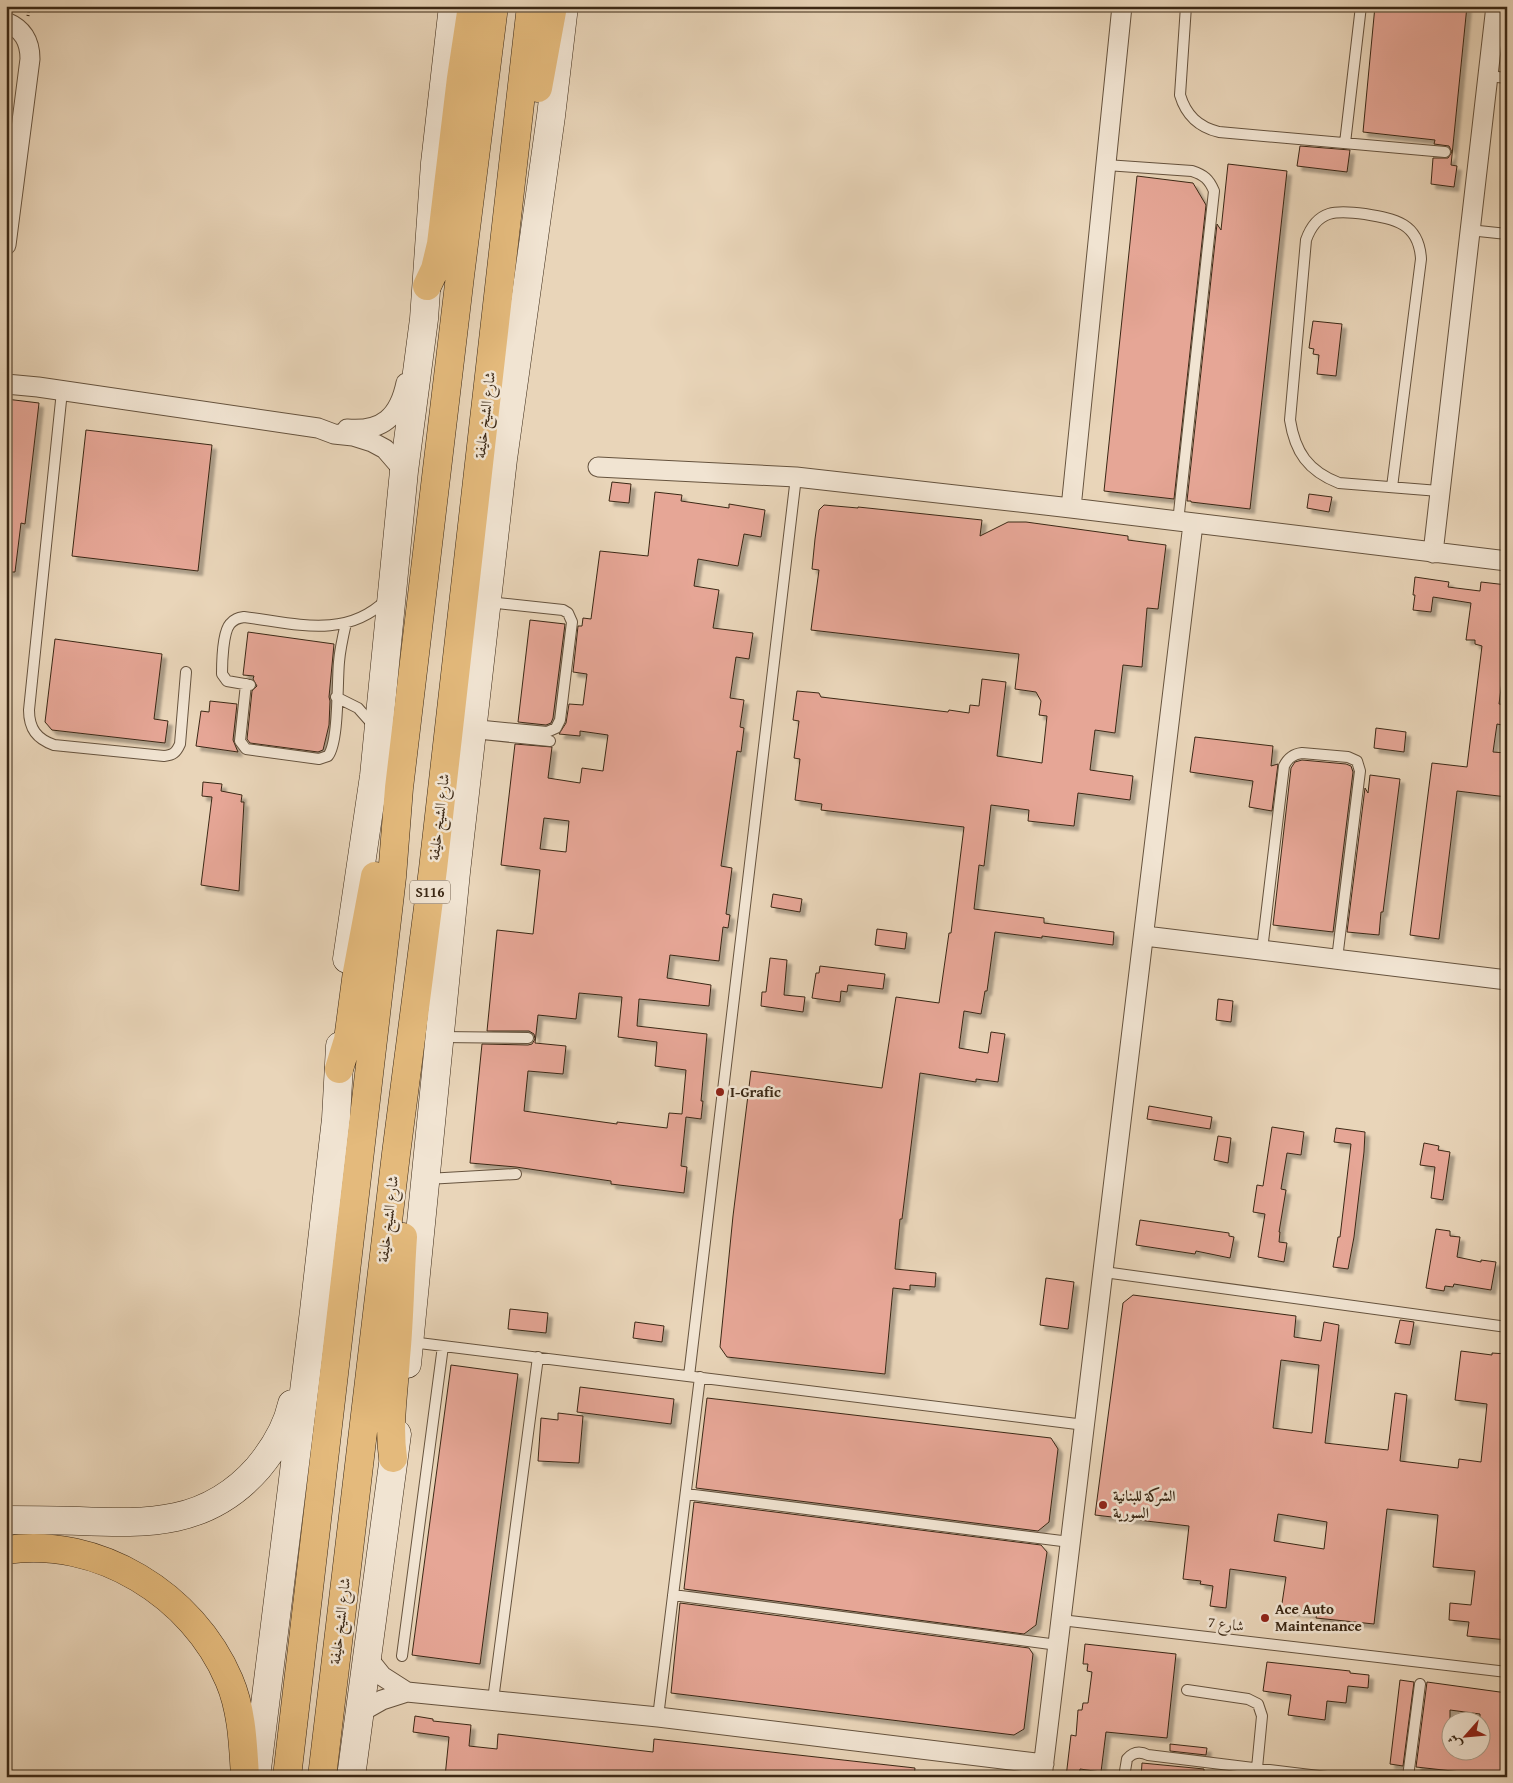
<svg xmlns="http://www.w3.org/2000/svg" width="1513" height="1783" font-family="'Gentium Book Plus',Amiri,serif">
<defs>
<filter id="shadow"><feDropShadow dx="4.5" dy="4.5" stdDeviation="1" flood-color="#0004"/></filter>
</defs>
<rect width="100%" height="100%" fill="#e9d5b9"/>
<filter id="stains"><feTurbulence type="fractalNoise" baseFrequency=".004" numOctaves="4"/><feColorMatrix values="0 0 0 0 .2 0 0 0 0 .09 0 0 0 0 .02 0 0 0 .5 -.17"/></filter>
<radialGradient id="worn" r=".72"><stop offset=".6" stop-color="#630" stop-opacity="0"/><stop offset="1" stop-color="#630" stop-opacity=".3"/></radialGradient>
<path fill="#e6a696" stroke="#3b2815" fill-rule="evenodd" filter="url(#shadow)" d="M1375,6H1467L1451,165L1457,166L1454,187L1431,184L1433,158H1448L1452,152L1449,146L1434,144L1435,140L1363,132Z
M1300,146L1350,150L1347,172L1297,166Z
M1228,164L1287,171L1250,509L1191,502V501H1187L1217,224L1221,230Z
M1137,176L1193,183L1206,205L1174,499L1104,491Z
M1313,321L1342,324L1336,376L1317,374L1319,355L1313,354L1314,349L1309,348Z
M6,399L39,403L25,524L21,523L15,572H6Z
M86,430L212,445L198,571L72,556Z
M612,482L631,484L629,503L609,501Z
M655,492L682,495L681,501L729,508V504L765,510L761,537L744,534L738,566L698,559L694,586L719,590L713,628L753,633L749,659L736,657L730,698L744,700L740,727L744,728L741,752L737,751L721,866L732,868L726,914L730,915L728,928L723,927L719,961L670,955L667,978L711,985L709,1006L639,999L637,1026L707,1034L701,1101H703L701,1119L686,1117L681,1166L687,1167L684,1193L611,1184V1181L516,1167L470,1163L482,1044L528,1045L532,1044L535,1039L534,1034L529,1031H487L497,930L533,934L540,870L501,865L515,744L552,747L548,778L580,783L582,768L603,771L608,735L580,731V736L559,734L566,723L569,704L583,705L587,674L573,672L578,626H582L583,618L591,619L600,551L648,556ZM544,818L569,821L566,852L540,849ZM579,993L622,997L618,1037L657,1042L655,1066L686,1070L682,1114L669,1113L667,1128L617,1122V1124L524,1111L528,1071L563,1074L566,1046L535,1043L538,1015L576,1019Z
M1309,494L1332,497L1329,512L1307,508Z
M824,505L858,508V507L982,520L980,536L1008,522H1026L1128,536V540L1166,545L1158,609L1147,608L1142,667L1123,665L1115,733L1095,730L1090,770L1133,776L1130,800L1078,793L1074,826L1028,821L1029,810L991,805L984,866L979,865L974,909L1044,918V923L1114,932L1113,945L1042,936V938L995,932L987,991H985L981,1014L964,1011L959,1048L988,1053L991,1032L1005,1034L998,1082L976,1079V1082L920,1073L902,1219H900L895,1269L936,1273L935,1287L910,1285V1290L893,1288L885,1374L727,1357L720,1347L733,1216L751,1071L882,1088L896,997L939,1003L949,933H951L964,827L821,810L822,804L795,800L800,759L794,758L799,721L793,720L797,691L819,693L821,697L948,712L949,710L969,713L970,705L979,706L982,679L1006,682L997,756L1042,763L1047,716L1039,715L1041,701L1036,692L1015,689L1019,654L811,630L819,570L812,569L815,539L819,510Z
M1415,577L1449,582L1448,587L1480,591L1481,582L1507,585V643L1499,704L1507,705V726L1497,724L1493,752L1507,753V797L1457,791L1439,939L1410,935L1432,763L1467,767L1482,646L1475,644V640H1466L1471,603L1433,597L1431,612L1413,610L1415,595H1413Z
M530,620L565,624L553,718L551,723L546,725L518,722Z
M248,632L334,644L329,697L330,701L329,725L323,750L318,752L250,743L247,739L252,691L257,686L253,679L254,676L243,675Z
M55,639L162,654L154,719L168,721L165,743L52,730L45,722Z
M210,701L237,704L233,740L238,752L196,746L201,711L209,712Z
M1376,728L1406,732L1404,752L1374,748Z
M1195,737L1273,746L1271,766L1278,764L1272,811L1249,807L1253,781L1190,772Z
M1302,760L1346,764L1351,766L1353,772L1333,932L1273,925L1291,768L1295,762Z
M1370,775L1400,779L1383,912H1381L1379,935L1347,932L1365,788L1368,793Z
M203,782L222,784L221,791L242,795L241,802H244L239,891L201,885L212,797L202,796Z
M773,894L802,899L800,912L771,907Z
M877,929L907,933L905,949L875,945Z
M770,958L787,960L784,995L805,997L803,1012L761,1006L762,992H766Z
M820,966L885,974L883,989L848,985L847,992L841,991L840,1002L812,998L816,973H819Z
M1218,999L1233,1001L1231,1022L1216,1020Z
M1149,1106L1212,1117L1210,1129L1147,1119Z
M1272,1127L1304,1132L1301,1155L1287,1153L1281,1189L1286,1190L1279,1232H1280L1279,1242L1287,1243L1284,1262L1258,1257L1265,1214L1253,1212L1257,1185L1263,1186Z
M1336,1128L1365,1132L1364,1152L1354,1237L1348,1269L1333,1267L1338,1237H1340L1351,1144L1334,1142Z
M1218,1136L1231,1138L1228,1163L1214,1160Z
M1424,1143L1439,1146L1438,1150L1450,1152L1443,1200L1431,1198L1435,1167L1420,1165Z
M1140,1220L1229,1233V1236L1234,1237L1230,1258L1196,1251L1195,1254L1136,1245Z
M1436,1229L1450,1231V1236L1460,1237L1457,1257L1481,1262V1260L1496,1262L1491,1290L1454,1284L1453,1287L1445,1286L1444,1291L1426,1288Z
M1046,1278L1074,1282L1068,1329L1040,1325Z
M1133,1295L1296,1316L1294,1337L1321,1341L1324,1322L1339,1325L1325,1443L1388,1450L1395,1393L1407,1395L1400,1461L1458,1468L1459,1459L1481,1462L1487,1404L1455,1400L1461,1351L1492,1355V1353L1507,1354V1640L1467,1636L1469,1622L1449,1620L1450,1603L1471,1605L1475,1571L1433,1567L1438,1515L1387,1509L1374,1624L1316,1618L1317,1614L1281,1610L1286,1577L1230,1569L1226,1608L1210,1606L1213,1586L1200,1584L1201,1581L1183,1579L1189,1526L1095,1515L1123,1303ZM1281,1360L1319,1365L1312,1433L1273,1428ZM1278,1514L1327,1522L1324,1549L1274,1541Z
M510,1309L548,1313L546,1333L508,1329Z
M1400,1320L1414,1322L1410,1345L1395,1343Z
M635,1322L664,1326L662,1342L633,1338Z
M451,1365L518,1374L480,1664L412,1655Z
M580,1387L674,1399L671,1424L577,1412Z
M707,1398L1051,1438L1058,1449L1049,1522L1038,1531L696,1488Z
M558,1413L583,1416L579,1463L538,1461L541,1418L558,1420Z
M694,1502L1041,1545L1047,1552L1036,1625L1024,1634L684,1589Z
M680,1603L1029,1648L1033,1654L1024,1729L1014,1735L671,1693Z
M1085,1644L1176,1654L1167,1738L1106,1732L1101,1772L1080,1769L1079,1777H1066L1071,1735L1076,1736L1078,1710H1082L1083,1703H1088L1092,1672L1087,1671L1088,1664H1083Z
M1267,1662L1350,1671V1673L1369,1675L1368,1688L1348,1686L1346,1703L1327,1701L1325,1720L1288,1715L1291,1695L1263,1691Z
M1400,1680L1414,1682L1403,1766L1390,1764Z
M1427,1682L1507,1693V1777L1416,1767ZM1450,1710L1480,1714V1750H1450Z
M415,1716L433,1719V1721L471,1725L469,1746L497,1749L498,1734L653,1752L654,1739L915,1768L914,1777H445L449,1737L413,1732Z
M1170,1744L1207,1748L1206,1755L1170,1751Z
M1142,1763L1204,1769V1777H1141Z"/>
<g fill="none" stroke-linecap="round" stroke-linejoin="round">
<defs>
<path id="service" d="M1186,6L1180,95C1186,115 1198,127 1219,132L1445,152
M1488,76L1507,78
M1345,143L1361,6
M1106,165L1192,171C1204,175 1209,179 1214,191L1178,522
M1469,230L1507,234
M62,391L29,710C29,729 37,739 54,745L164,756C173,755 176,753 180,744L186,672
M1392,487L1421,259C1419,223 1395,219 1365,214C1337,210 1317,209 1306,240L1290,420C1295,452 1308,471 1339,483L1439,491
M246,684L240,741L246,749L319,759L328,756C339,742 337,683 339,662C340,649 343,636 346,623
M250,685L227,681L222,674C222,662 223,632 230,624C234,619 238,618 244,617C294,623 345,640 386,600
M336,697L358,708L374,726
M474,725L547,732L556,728L560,720L572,622L568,613L563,610L488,602
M473,733L550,741
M1262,950L1284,766C1288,758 1293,754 1302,753L1348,757L1357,761L1360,771L1337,959
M441,1037L528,1038
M427,1179L516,1174
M1104,1272L1507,1327
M411,1342L1085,1425
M689,1376L796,477
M686,1494L1070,1542
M673,1595L1058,1645
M1061,1620L1507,1672
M402,1656L443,1346
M1187,1690L1248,1699L1258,1704L1262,1716L1257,1768
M493,1700L538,1357
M658,1717L700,1377
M1124,1777L1127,1759C1133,1752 1140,1751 1148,1755L1327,1777
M1408,1777L1420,1684"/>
<path id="minor" d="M6,22C23,29 30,41 30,59L6,245
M6,384L38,387L318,428L334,434L353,436L372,442L385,449L404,471
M347,429C382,432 399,417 406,383
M598,467L796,477L1071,508L1507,561
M1071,508L1122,6
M1433,553L1496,6
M1145,936L1507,980
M366,1656L382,1676L407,1692
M359,1713L382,1700L407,1692L658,1717L1044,1764
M1042,1777L1193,524"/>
<path id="secondary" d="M347,959L374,776L404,471L424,319L435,163L453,6
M407,1364L456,872L503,459L551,116L564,6
M6,1520C31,1520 55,1520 79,1521C149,1524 208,1525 258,1468C273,1450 287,1427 292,1404
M256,1777L314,1311L336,1119L340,1046
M351,1777L397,1434"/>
<path id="primary" d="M6,1550C98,1536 193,1595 229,1680C242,1710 243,1744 245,1777"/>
<path id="trunk" d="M538,88L553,6
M427,286L435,269L441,244L461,78L472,6
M339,1069L348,1040L357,972L375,876
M393,1458C388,1424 394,1391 396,1357C400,1317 400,1277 403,1237
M287,1777L392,877L399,788L460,276L494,6
M322,1777L396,1154L433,869L531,6"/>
</defs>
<use href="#service" stroke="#66533e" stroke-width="12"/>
<use href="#minor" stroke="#66533e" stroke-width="21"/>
<use href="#secondary" stroke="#3b2815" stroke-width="29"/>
<use href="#primary" stroke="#3b2815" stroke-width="29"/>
<use href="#trunk" stroke="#3b2815" stroke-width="29"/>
<path stroke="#3b2815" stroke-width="3" stroke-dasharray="1 2.5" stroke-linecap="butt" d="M28,16L29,6"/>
<use href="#service" stroke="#f1e4d2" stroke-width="10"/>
<use href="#minor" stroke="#f1e4d2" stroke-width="19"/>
<use href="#secondary" stroke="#f1e4d2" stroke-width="28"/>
<use href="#primary" stroke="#e4ba7c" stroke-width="28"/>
<use href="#trunk" stroke="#e4ba7c" stroke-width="28"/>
</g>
<g fill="#8f2418" stroke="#f1e4d2" stroke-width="2">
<circle cx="720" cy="1092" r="5"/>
<circle cx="1103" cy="1505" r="5"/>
<circle cx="1265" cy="1618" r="5"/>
</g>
<g text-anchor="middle" stroke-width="5" stroke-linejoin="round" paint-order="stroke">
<rect fill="#f1e4d2" stroke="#72604e" stroke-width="1" x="410" y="880.5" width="40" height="23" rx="4"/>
<g font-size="14" font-weight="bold" fill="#3b2815">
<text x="430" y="897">S116</text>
</g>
<g font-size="15" fill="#3b2815" stroke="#f1e4d2">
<text transform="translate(485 415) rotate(-83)" y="5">شارع الشيخ خليفة</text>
<text transform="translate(439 817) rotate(-83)" y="5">شارع الشيخ خليفة</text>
<text transform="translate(388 1219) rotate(-83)" y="5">شارع الشيخ خليفة</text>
<text transform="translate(340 1621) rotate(-83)" y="5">شارع الشيخ خليفة</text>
<text transform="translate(1226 1624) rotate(7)" y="5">شارع 7</text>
</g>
<g font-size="15" font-weight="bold" fill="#3b2815" stroke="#f1e4d2" text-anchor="start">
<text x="730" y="1097">I-Grafic</text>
<text x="1113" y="1501">الشركة للبنانية<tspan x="1113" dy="17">السورية</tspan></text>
<text x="1275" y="1614">Ace Auto<tspan x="1275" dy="17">Maintenance</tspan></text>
</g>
</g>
<rect width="1513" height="1783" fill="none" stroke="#e9d5b9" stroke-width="25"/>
<rect x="8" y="8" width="1498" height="1768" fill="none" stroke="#3b2815" stroke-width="2.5"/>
<rect x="12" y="12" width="1488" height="1758" fill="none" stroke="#3b2815"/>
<g transform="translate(1466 1736) rotate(243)"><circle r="24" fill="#f1e4d2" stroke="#a89986"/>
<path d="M0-4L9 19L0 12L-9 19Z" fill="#8f2418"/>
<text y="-8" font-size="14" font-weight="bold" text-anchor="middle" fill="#3b2815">ش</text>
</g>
<rect width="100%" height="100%" filter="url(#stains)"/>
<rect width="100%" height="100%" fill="url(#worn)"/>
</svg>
